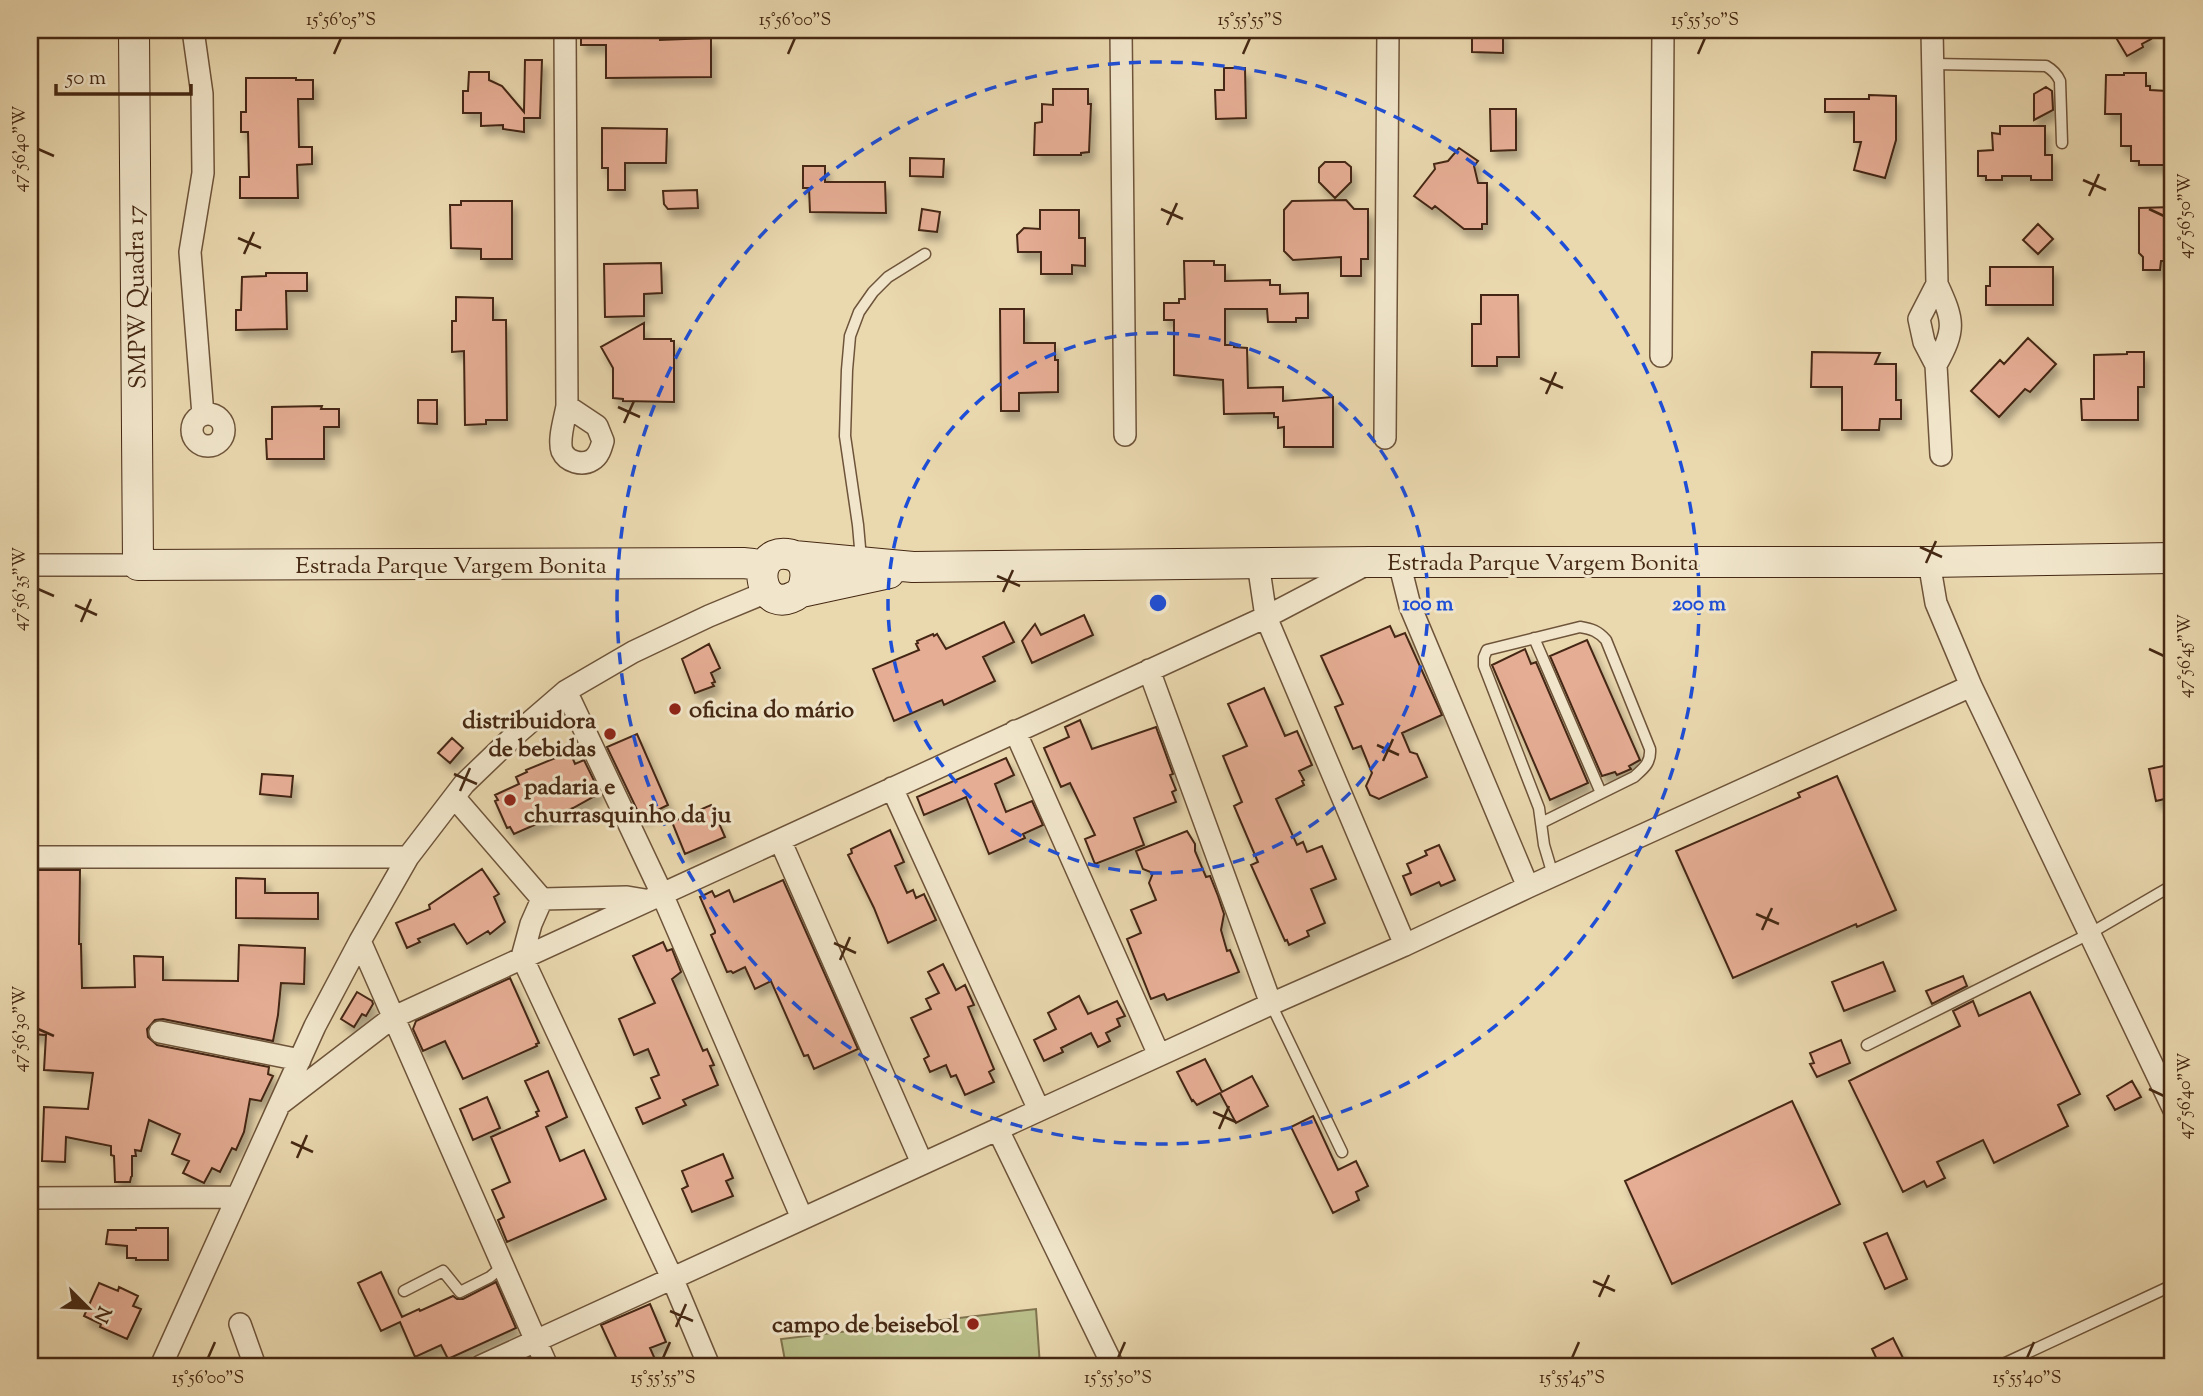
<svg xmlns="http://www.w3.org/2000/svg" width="2203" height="1396" font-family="'Sorts Mill Goudy',serif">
<defs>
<filter id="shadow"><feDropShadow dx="4.5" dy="8" stdDeviation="3.5" flood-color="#0004"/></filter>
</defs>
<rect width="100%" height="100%" fill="#ead8af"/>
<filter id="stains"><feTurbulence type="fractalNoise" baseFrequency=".00286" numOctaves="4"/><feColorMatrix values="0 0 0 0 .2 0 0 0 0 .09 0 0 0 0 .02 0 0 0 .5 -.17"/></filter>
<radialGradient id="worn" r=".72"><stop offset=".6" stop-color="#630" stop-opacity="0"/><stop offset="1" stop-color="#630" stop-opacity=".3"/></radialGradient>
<path fill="#b9be89" stroke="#7f734e" stroke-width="2" d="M1036,1309L1040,1366H786L781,1339Z"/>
<path fill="#e5ad94" stroke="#452813" stroke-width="2" filter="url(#shadow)" d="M581,30H660V40L711,38V77L606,78V45H581Z
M1472,30H1503V53L1472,52Z
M2126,30H2146L2151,39L2142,44L2143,47L2127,56L2115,36Z
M525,60H542L540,118H524V132L503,129V125L481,126V113H463V91H468L469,72H489V80L502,86L524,112Z
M1224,68H1245L1246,118L1216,119L1215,90H1224Z
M2124,73H2146V86H2150V90L2167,91V103H2172L2173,131V161H2168L2167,165H2139V161H2131V146H2121V114H2105L2106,75H2124Z
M246,78H296V80H313V99H298L299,147H312V164L297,165L298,198H240V177H249L248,132H241V112H246Z
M2046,87L2052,91L2053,110L2034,120V94Z
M1053,89H1088V104H1091L1089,152L1081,153V155H1034L1035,123L1042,122V104L1053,105Z
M1869,95L1896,96V140L1885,178L1854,170L1861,142H1854V112H1825V99H1869Z
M1490,109H1516V150L1491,151Z
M2000,126H2045V155H2052V180H2031V176H2002V180H1986V176H1978V151L1993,150L1992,133L2000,134Z
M602,128L667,129L666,163H625V190H608V168H602Z
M1459,148L1478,161L1474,166L1478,183H1487V224H1482V229H1464L1435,206L1432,209L1414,196L1435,169L1434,164L1448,161Z
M910,158L944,159L943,177L910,176Z
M1325,162H1345L1351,167V182L1335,198L1319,182V168Z
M803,166H825V182H885L886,213L810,212L809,188H803Z
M697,190L698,208L668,209L664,204L663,191Z
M1346,200L1354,209H1368V259H1361V276H1341V257L1293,260L1284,251V210L1292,201Z
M461,201H512V259H481V249L451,248L450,205H461Z
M2172,207L2171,259L2169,261H2161L2160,270H2143V257L2139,253V208Z
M922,209L940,212L937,232L919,230Z
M1040,210H1079V238H1085V266L1072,265V274H1041V252H1018L1017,235L1024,228L1040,229Z
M2038,224L2053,239L2038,254L2023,240Z
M1184,261H1214V265H1225V281L1270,280V285H1280V294L1308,293V318H1296V322H1268L1267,309H1225V345H1234V347L1247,348L1248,388L1283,387V401L1333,397V447H1284V427L1278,428V417H1274V413L1224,414L1223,380L1174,375V320H1164V303H1179V299H1185Z
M661,263L662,293L644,294V316L605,317L604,264Z
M1990,267H2053V305H1986V286H1990Z
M266,273H307V291H286L287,329L236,330V310H241L242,277L266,276Z
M1481,295H1518L1519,357H1497V366H1472V324H1481Z
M456,297L493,298V320H506L507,420H486V424L465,425L464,351L452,352V321H456Z
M1000,309H1024V343H1055V360H1058V392L1019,393V411H1001Z
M644,323V339H671V341H674V402L623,401V399L613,398V368L601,347Z
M2028,338L2056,364L2030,392L2025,389L1999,417L1971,391L2000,360L2004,364Z
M1812,352L1880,353L1875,364H1896V400H1901V419H1880L1879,430H1842V387H1811Z
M2127,352H2144V387H2138V420H2082L2081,399H2094V355L2127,354Z
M418,400H437V424L418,423Z
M322,406L321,409H339V427H324V459H267L266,439H272V407Z
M1084,615L1093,635L1032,663L1022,641L1035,624L1041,635Z
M1004,622L1014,642L983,657L995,681L944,705L942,700L894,721L873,669L919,650L916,644L918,643L917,641L933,634L934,636L937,634L946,649Z
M1390,626L1395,637L1405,633L1442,715L1402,733L1410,752L1417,754L1427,777L1379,799L1370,795L1366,786L1372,773L1361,746L1353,749L1335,707L1343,704L1321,656Z
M1587,640L1640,760L1629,766L1631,769L1617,775L1615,772L1602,776L1550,656Z
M709,644L720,668L711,673L715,682L712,683L714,686L695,693L682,659Z
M1525,649L1531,664L1536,662L1588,783L1550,800L1492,665Z
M1264,688L1285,736L1297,731L1312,765L1299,771L1304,780L1302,781L1304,785L1276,799L1297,845L1303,842L1307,852L1322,846L1336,879L1311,889L1325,923L1307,931L1309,936L1289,945L1287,940L1285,941L1251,865L1258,862L1234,806L1242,802L1223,756L1247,746L1228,704Z
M1080,720L1092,749L1156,727L1173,774L1170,775L1176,790L1172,792L1176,802L1134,818L1144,845L1095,864L1085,839L1095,835L1070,783L1061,787L1044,748L1069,737L1065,727Z
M637,734L668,805L641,818L607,747Z
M452,738L463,748L450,763L438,753Z
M570,752L575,764L584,760L600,793L573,808L514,834L510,827L507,828L495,801L498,800L495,795L519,784L516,777L527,772L526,770Z
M1006,758L1014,775L995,784L1006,812L1032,801L1043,825L1023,834L1025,838L989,854L966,797L924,815L917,797Z
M2173,764V797L2156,801L2149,769Z
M262,774L293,776L291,797L260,794Z
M1837,776L1896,910L1857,927L1856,924L1733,978L1676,851L1800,797L1798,793Z
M711,805L725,837L685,854L672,822Z
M890,830L904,862L895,866L907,893L913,890L916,898L924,894L936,920L888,943L874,908L848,855L852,853L851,849Z
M1187,831L1195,844V851L1206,877L1210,876L1218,896L1224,914L1221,930L1227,951L1230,950L1239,972L1167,1000L1164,994L1151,999L1127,939L1141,933L1131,910L1156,900L1149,883L1153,873L1143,869L1136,851Z
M1439,845L1455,880L1441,886L1439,882L1411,895L1403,876L1411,873L1407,864L1427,855L1425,851Z
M482,869L499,894L494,897L505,922L490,934L488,931L467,944L454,924L418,939L420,942L407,948L396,923L430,909L429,905Z
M30,870H80L79,944H81L82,988L135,987L134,956L163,957V980L238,981L239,945L305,948L304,984L281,983L278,1015L273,1041L163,1019L155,1020L147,1029L148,1037L157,1045L269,1067L268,1074L273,1076L261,1101L250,1099L244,1132L236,1150L232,1148L220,1172L212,1168L204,1183L183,1173L189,1161L172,1154L180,1134L149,1120L141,1151L135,1150L136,1156H132V1176L131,1177L130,1182H115L114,1156L111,1155V1146L66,1137L65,1162L42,1161L44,1107L88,1109L93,1073L44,1070L46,1035L30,1034Z
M236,878L265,879V893H318V919L236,918Z
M783,880L858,1049L814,1069L808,1055L804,1056L771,981L755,989L745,967L733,973L731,971L727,972L711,935L715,933V931L700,897L712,891L715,897L729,890L734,902Z
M663,942L667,951L672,949L681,972L672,979L703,1051L707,1049L714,1065L710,1066L718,1085L683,1100L686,1105L643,1124L636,1108L660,1098L651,1078L659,1075L648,1049L634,1055L619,1019L655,1003L633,956Z
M1883,962L1895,991L1844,1011L1832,982Z
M943,964L956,990L965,985L974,1005L968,1007L994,1069L989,1072L994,1082L965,1095L956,1075L951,1077L946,1065L930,1072L924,1059L929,1056L911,1018L931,1009L926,999L939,993L928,972Z
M1963,976L1967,986L1932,1004L1926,991Z
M510,978L539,1043L536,1044L537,1046L463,1079L445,1041L423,1051L413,1029L416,1021Z
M357,992L372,1001L373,1004L366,1016L362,1014L354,1027L341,1019Z
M2030,992L2080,1094L2058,1105L2068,1126L1994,1163L1983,1140L1937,1162L1945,1178L1927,1187L1924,1181L1903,1192L1849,1081L1960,1026L1953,1011L1973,1001L1979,1016Z
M1079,996L1088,1014L1117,1001L1125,1016L1117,1019L1120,1026L1106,1033L1110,1041L1098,1047L1091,1033L1061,1048L1063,1052L1044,1061L1034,1040L1056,1029L1048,1013Z
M1841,1040L1850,1063L1817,1077L1810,1064L1814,1063L1810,1053Z
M1205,1059L1222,1092L1252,1076L1268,1106L1236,1123L1220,1093L1197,1105L1193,1100L1192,1101L1177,1072Z
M548,1071L567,1117L546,1127L560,1161L584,1150L606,1199L507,1242L498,1220L504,1217L492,1190L510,1182L491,1137L538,1116L536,1112L539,1111L525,1081Z
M2132,1081L2141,1097L2115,1110L2107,1096Z
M487,1097L500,1128L473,1140L460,1109Z
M1792,1101L1840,1204L1672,1284L1625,1181Z
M1313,1116L1338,1170L1356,1161L1368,1186L1356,1192L1359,1200L1333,1213L1291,1127Z
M723,1154L733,1178L726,1181L733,1196L692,1212L682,1189L688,1186L682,1171Z
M136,1228H168V1260H136V1258H127V1246L106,1244L108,1230H136Z
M1887,1233L1907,1279L1885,1289L1864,1243Z
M381,1272L402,1317L419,1309L420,1311L453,1296L457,1299H463L496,1282L516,1328L448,1359L441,1345L415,1357L400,1322L381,1331L358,1283Z
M99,1283L118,1291L119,1287L138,1296L133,1306L141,1309L127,1339L100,1327L101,1324L84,1316Z
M650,1304L666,1342L650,1348L658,1366H620L601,1325Z
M1893,1338L1907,1366H1880L1872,1349Z"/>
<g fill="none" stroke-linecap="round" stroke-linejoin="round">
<defs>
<path id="lane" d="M1933,64L2046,66C2053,70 2057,74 2060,81L2062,143
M861,559L858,525L845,436L847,370L850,336L859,312L873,292L888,277L925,254
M1534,638L1601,793
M1541,823L1634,777C1644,768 1651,763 1650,749L1606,640C1598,631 1592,629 1580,627L1487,650L1484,657V666L1539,808L1544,845L1553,875
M1271,1004L1342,1152
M1867,1045L2089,934L2173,885
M404,1291L443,1271L460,1292L490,1277L503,1266
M1999,1366L2173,1285"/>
<path id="street" d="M193,30L202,94L203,173L190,252L203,415
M565,30L567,406L597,426L603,441C601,448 599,456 592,460C582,466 567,462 562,451C558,439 565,418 567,406
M1121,30L1125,435
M1932,30L1937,284L1919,319L1924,342L1936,365L1941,455
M1661,356L1663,30
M1936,365C1956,329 1954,321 1937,284
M192 430a16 16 0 1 1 32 0a16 16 0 1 1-32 0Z
M1385,438L1388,30
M1399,562L1410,606L1528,887
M1929,562L1936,603L1971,686L2173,1108
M1258,563L1266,617L1405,945
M30,565H138
M1149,670L1271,1004
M566,691L662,894L802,1218
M1015,731L1159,1055
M892,788L1039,1110
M454,797L542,899L627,897L645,900
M780,840L922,1163
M30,857H408
M542,899L531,924L522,957L673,1280L709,1366
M360,941L547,1366
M160,1032L300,1060
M280,1104L392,1018L1266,617L1369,563
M998,1130L1113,1366
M30,1198L237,1197
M240,1324L255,1366
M161,1366L315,1026L360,941L408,857L464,784L514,736L566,691L633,652L709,616L767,592
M481,1366L1271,1004L1405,945L1528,887L1971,686"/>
<path id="secondary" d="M134,30L138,565L743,563L753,564L762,569
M794,556L913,567L1371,562H1929L2173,558
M801,592C809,577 807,556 787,554C747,549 759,623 801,592L889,573"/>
</defs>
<use href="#lane" stroke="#6e543a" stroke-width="13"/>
<use href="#street" stroke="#6e543a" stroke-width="24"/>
<use href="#secondary" stroke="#452813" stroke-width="32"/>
<use href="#lane" stroke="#f1e6cb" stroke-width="10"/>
<use href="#street" stroke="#f1e6cb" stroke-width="21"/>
<use href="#secondary" stroke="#f1e6cb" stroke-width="30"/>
</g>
<path fill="none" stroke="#452813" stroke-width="2.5" d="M334,54L341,38M788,54L795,38M1243,54L1250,38M1698,54L1705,38M38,149L54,156M2083,180L2106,190M2089,196L2099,174M1161,209L1183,219M2149,209L2164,216M1167,225L1177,203M238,238L261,248M244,254L254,232M1540,378L1563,388M1546,394L1556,372M618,407L640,417M624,423L634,401M1920,547L1942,557M1926,563L1936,541M997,576L1020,586M38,589L54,596M1003,592L1013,570M75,605L97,615M81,622L91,599M2149,649L2164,656M1377,745L1399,755M1383,761L1393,739M454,774L477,784M460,791L470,768M1756,914L1779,924M1762,930L1772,908M834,943L856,953M840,960L850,937M38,1029L54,1036M2149,1089L2164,1096M1213,1112L1236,1122M1219,1129L1229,1106M291,1142L313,1152M297,1158L307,1135M1593,1281L1615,1291M1599,1297L1609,1275M670,1311L693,1321M676,1327L686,1304M208,1358L215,1342M663,1358L670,1342M1118,1358L1125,1342M1572,1358L1579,1342M2027,1358L2034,1342"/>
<g fill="none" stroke="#1d4ed8" stroke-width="3.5" stroke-dasharray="12 9">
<circle cx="1158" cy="603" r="270"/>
<circle cx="1158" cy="603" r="541"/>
</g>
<g fill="#8f2418" stroke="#f1e6cb" stroke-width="2.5">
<circle cx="675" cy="709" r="7"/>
<circle cx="610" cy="734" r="7"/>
<circle cx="510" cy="800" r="7"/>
<circle cx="973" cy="1324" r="7"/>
</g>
<g text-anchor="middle" stroke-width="6" stroke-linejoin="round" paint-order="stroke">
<g font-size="24" fill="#452813" stroke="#f1e6cb">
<text transform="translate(136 297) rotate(-91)" y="8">SMPW Quadra 17</text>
<text x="1543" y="570">Estrada Parque Vargem Bonita</text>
<text x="451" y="573">Estrada Parque Vargem Bonita</text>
</g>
<g font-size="24" font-weight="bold" fill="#452813" stroke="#f1e6cb" text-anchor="start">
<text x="689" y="717">oficina do mário</text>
<text x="596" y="728" text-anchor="end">distribuidora<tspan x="596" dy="28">de bebidas</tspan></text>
<text x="524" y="794">padaria e<tspan x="524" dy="28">churrasquinho da ju</tspan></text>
<text x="959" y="1332" text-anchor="end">campo de beisebol</text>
</g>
</g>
<circle cx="1158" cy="603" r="10" fill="#1d4ed8" stroke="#f1e6cb" stroke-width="3.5"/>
<g font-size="21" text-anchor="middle" font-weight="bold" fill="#1d4ed8" stroke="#f1e6cb" stroke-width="6" stroke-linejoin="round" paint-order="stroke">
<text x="1428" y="610">100 m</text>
<text x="1699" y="610">200 m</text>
</g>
<rect width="2203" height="1396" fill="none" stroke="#ead8af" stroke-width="77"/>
<g transform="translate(88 1308) rotate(114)" stroke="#f1e6cb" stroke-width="5" paint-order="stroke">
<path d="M0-5L12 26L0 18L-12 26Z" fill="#452813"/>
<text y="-10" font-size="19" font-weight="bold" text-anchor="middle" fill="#452813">N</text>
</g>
<path d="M56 84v10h135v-10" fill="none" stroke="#452813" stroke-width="3.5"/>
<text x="66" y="84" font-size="21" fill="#452813" stroke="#f1e6cb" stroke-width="5" paint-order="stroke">50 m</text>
<rect x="38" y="38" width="2126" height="1320" fill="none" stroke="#452813" stroke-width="2.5"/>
<g font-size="18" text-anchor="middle" fill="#452813">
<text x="341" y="25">15°56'05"S</text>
<text x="795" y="25">15°56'00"S</text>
<text x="1250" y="25">15°55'55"S</text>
<text x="1705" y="25">15°55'50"S</text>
<text transform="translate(19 149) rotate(-90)" y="6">47°56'40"W</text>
<text transform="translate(2184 216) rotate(-90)" y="6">47°56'50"W</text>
<text transform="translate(19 589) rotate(-90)" y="6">47°56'35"W</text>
<text transform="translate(2184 656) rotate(-90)" y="6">47°56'45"W</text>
<text transform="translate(19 1029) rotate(-90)" y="6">47°56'30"W</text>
<text transform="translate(2184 1096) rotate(-90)" y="6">47°56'40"W</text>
<text x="208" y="1383">15°56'00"S</text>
<text x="663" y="1383">15°55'55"S</text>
<text x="1118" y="1383">15°55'50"S</text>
<text x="1572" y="1383">15°55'45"S</text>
<text x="2027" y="1383">15°55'40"S</text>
</g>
<rect width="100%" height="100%" filter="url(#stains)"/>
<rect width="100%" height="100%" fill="url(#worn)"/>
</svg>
